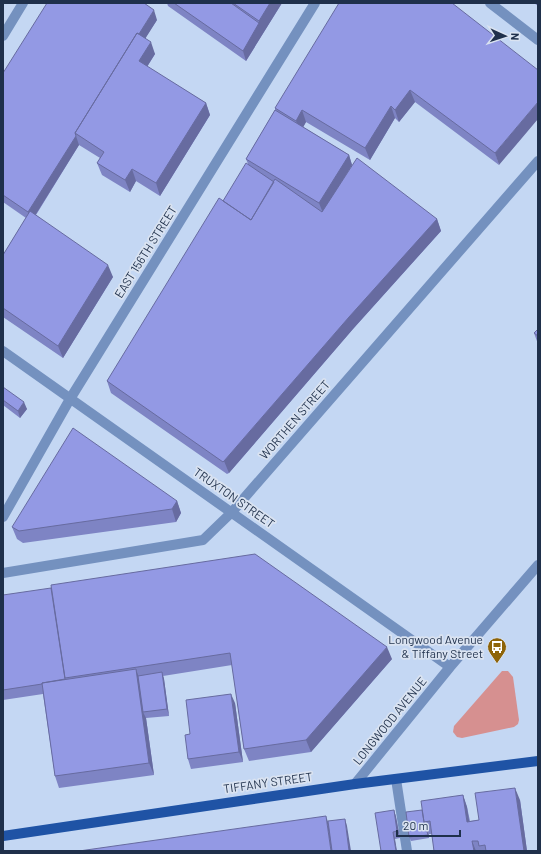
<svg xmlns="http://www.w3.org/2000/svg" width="541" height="854" font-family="Barlow,sans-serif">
<rect width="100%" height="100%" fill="#c4d7f3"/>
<path fill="#d69090" d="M502,671H508L513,677L519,720L518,724L514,727L462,738L457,737L453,732L454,726Z"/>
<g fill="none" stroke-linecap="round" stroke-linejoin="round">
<path stroke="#7491bf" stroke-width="10" d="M490,3L538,40
M3,36L23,3
M3,351L450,667
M3,517L70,399L315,3
M3,573L203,540L232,512L538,161
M396,779L407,851
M355,784L450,667L538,565"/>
<path stroke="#1f53a5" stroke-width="10" d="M3,836L355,784L538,761"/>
</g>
<path fill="#7e84c4" d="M167,3H282L246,61L168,6Z
M452,3L499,165L415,102L399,122L395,118L370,160L306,122L303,127L349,155L352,165L333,196L437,219L441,231L353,329L229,473L227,474L111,393L107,381L223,201L248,164L246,159L275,110V108Z
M534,3H538V6Z
M157,20L145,38L155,54L147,67L206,103L210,115L160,196L136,181L130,192L102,175L97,163L100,158L79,145L36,215L113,277L63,358L3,317V255L26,218L3,202V73Z
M538,329V344L534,333Z
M3,387L27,409L20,418L3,405Z
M177,501L181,513L176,522L23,543L17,539L12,527Z
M3,595L392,659L311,752L249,761L244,749L232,665L163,676L164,679L169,716L146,718L154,775L59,788L55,776L43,694L3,700Z
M235,703L243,762L191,769L188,759L190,734Z
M463,795L467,807L470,821L479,820L520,800L527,851H434L432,834H429V838L411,841L409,837L422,810Z
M394,810L396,817L400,838L395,839L381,851Z"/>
<path fill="#676ba0" d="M270,3H282L246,61L243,51L259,23V21Z
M154,10L157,20L83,138L76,134Z
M151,42L155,54L143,73L139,61Z
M410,90L415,102L399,122L395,110Z
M538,102V119L499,165L495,153Z
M206,103L210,115L160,196L156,183Z
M391,106L395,118L370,160L365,148Z
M302,110L306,122L300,133L296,121Z
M76,136L79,145L31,222L28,212Z
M349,155L352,165L323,213L319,203Z
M132,169L136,181L130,192L125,180Z
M437,219L441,231L353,329L229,473L224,461L349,317Z
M108,265L113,277L63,358L58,346Z
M24,402L27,409L20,418L18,411Z
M177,501L181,513L176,522L172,509Z
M387,647L392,659L311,752L306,740Z
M136,669L140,681L143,712L146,718L154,775L149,763Z
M162,672L164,679L169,716L167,709Z
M231,694L235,703L243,762L239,752Z
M515,788L520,800L527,851H524Z
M463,795L467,807L471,834L467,822Z
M394,810L396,817L400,838L397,831Z
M326,816L330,828L333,851H331Z
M345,819L347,826L351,851H349Z
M393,832L395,839L397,851H396Z
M472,841L476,851H474Z"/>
<path fill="#9399e4" stroke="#676ba0" d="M47,3H144L154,10L139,34L137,33L75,133L76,136L28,212L3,195V73Z
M174,3H231L259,23L243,51Z
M233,3H270L259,21Z
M339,3H452L538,70V102L495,153L410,90L395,110L391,106L365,148L302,110L296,121L275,108Z
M137,33L151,42L139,61L206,103L156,183L132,169L125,180L97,163L104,152L75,133Z
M275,110L349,155L319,203L246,159Z
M357,158L437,219L349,317L224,461L223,462L107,381L219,198L251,220L275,179L322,212Z
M246,163L274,182L251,220L223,201Z
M30,211L108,265L58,346L3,308V255Z
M538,329V336L534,333Z
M3,387L24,402L18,411L3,400Z
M73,428L177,501L172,509L19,531L12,527Z
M255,554L387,647L306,740L244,749L230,653L65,678L51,585Z
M51,588L65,679L42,683V684L3,690V595Z
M136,669L149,763L55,776L42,683Z
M162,672L167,709L143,712L138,676Z
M231,694L239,752L188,759L185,735L190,734L186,700Z
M515,788L524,851H486L485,845L479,846L478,841H472L474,851H434L430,821L424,822L421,801L463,795L467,822L479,820L475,793Z
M394,810L397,831L393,832L396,851H381L375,813Z
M422,810L424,822L428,835L409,837L406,812Z
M326,816L331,851H79Z
M345,819L349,851H332L328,821Z"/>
<defs>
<symbol id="bus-pin" viewBox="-11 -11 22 30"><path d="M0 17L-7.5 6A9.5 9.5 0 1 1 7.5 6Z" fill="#8e6409" stroke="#dae3f1"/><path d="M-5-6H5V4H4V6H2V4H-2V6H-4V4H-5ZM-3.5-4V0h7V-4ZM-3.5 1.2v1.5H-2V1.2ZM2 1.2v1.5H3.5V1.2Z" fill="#fff"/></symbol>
</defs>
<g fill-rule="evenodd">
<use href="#bus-pin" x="486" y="636" width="22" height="30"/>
</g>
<g text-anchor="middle" stroke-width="3.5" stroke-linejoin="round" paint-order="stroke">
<g font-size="12" fill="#1f304b" stroke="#dae3f1">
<text transform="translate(146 252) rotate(-58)" y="4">EAST 156TH STREET</text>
<text transform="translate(295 420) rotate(-49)" y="4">WORTHEN STREET</text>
<text transform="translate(234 498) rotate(35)" y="4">TRUXTON STREET</text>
<text transform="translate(390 721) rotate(-51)" y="4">LONGWOOD AVENUE</text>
<text transform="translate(268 783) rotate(-8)" y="4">TIFFANY STREET</text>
</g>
<g font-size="12" fill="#1f304b" stroke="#dae3f1" text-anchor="end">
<text x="483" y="644">Longwood Avenue<tspan x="483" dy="14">&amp; Tiffany Street</tspan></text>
</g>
</g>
<rect width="541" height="854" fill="none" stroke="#1f304b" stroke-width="8"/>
<g transform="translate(505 36) rotate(93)" stroke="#dae3f1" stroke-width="3" paint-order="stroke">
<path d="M0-3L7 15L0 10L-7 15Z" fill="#1f304b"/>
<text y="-6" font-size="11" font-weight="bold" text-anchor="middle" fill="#1f304b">N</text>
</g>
<path d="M397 830v6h63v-6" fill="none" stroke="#1f304b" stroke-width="2"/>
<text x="403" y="830" font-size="12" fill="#1f304b" stroke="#dae3f1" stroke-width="3" paint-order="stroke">20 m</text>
</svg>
